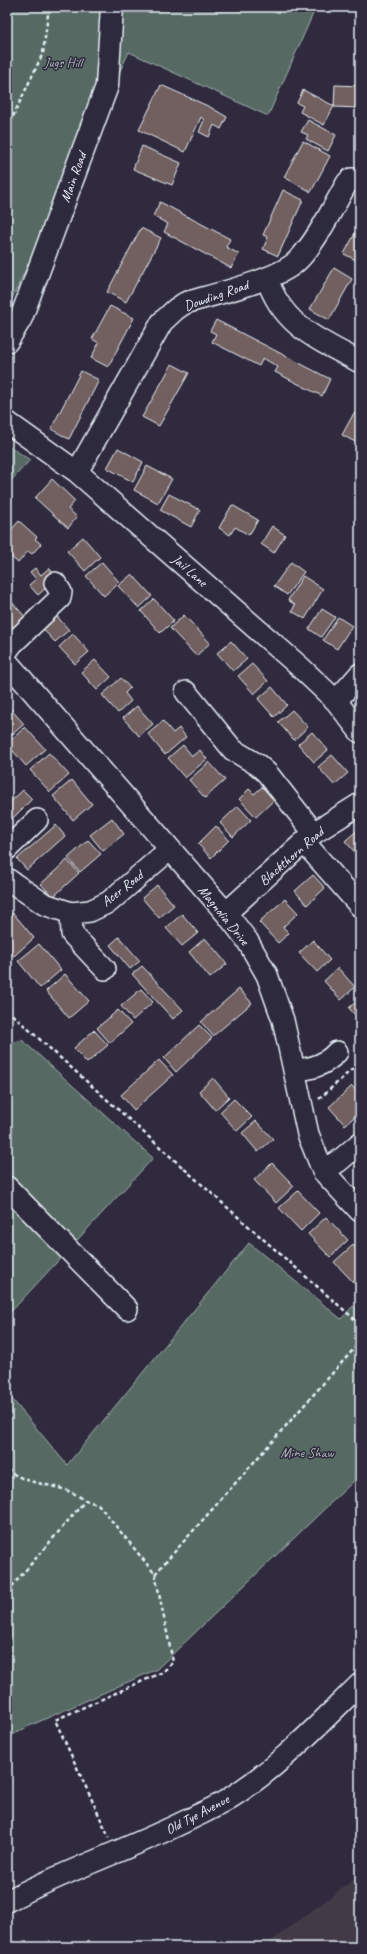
<svg xmlns="http://www.w3.org/2000/svg" width="367" height="1954" font-family="Caveat,sans-serif">
<rect width="100%" height="100%" fill="#2f2a3d"/>
<filter id="ink" filterUnits="userSpaceOnUse"><feTurbulence type="fractalNoise" baseFrequency=".025" numOctaves="2"/><feDisplacementMap in="SourceGraphic" scale="8" xChannelSelector="R" yChannelSelector="G"/><feConvolveMatrix kernelMatrix="1 2 1 2 8 2 1 2 1" color-interpolation-filters="sRGB"/></filter>
<g filter="url(#ink)">
<path fill="#433a47" d="M360,1875V1947H263Z"/>
<path fill="#566a64" stroke="#9faeae" d="M7,7H316L268,116L129,52L7,309Z
M7,445L30,460L7,485Z
M22,1040L153,1158L7,1316V1044Z
M249,1243L341,1319L353,1306L360,1312V1475L157,1669L27,1727L7,1738V1393L67,1465Z"/>
<path fill="#725f5f" stroke="#e8f1f8" d="M161,85L210,107L227,117L221,129L214,125L209,137L199,132L204,120L201,117L185,152L139,130Z
M335,85L360,86V108L334,107Z
M303,90L334,106L324,125L300,112L303,106L297,103Z
M308,120L336,135L328,151L306,139L308,135L301,132Z
M303,141L330,156L311,192L284,177Z
M142,146L181,163L172,185L133,169Z
M283,190L303,200L278,256L263,249L268,237L263,235Z
M160,202L230,239L226,247L239,254L231,268L164,232L168,224L153,216Z
M360,224V262L344,254Z
M141,228L161,238L126,302L107,292Z
M334,268L352,279L329,320L310,309Z
M110,306L134,318L108,367L91,358L99,343L92,339Z
M216,320L330,379L322,396L275,372L278,367L263,358L259,366L212,342L216,334L210,331Z
M172,364L189,373L159,426L142,417Z
M81,371L99,380L69,439L51,429Z
M354,413L360,416L359,444L342,435Z
M118,448L143,462L133,482L107,468Z
M147,466L172,479L158,503L134,490Z
M52,479L75,501L68,509L77,517L68,528L35,498Z
M169,494L200,510L191,527L160,510Z
M232,505L258,520L249,535L235,527L230,535L219,528Z
M19,521L37,537L35,539L41,544L32,554L28,551L18,563L7,553V535Z
M272,526L285,535L274,553L261,544Z
M83,537L100,557L85,571L67,551Z
M102,562L119,582L104,596L86,576Z
M291,562L304,572L287,595L274,586Z
M360,563V572L356,569Z
M35,568L41,575L49,568L57,578L38,595L29,585L36,579L30,572Z
M132,574L152,596L139,608L118,586Z
M303,576L323,589L305,619L292,611L295,605L288,600Z
M154,599L174,621L160,633L141,611Z
M10,600L27,619L13,631L7,624V603Z
M322,609L335,617L321,637L309,629Z
M53,612L69,630L55,642L39,625Z
M184,615L210,643L196,656L170,628Z
M338,617L352,626L337,649L323,640Z
M73,634L89,652L75,664L59,647Z
M231,641L247,659L233,671L217,653Z
M95,660L111,677L97,690L81,672Z
M252,664L268,681L254,694L238,676Z
M121,678L130,688L125,693L131,701L118,713L102,695Z
M272,687L287,705L274,717L258,699Z
M7,705L24,724L7,739Z
M137,706L153,724L139,736L123,718Z
M292,710L308,727L294,740L278,722Z
M163,721L173,733L179,728L186,737L165,755L148,734Z
M25,727L45,749L26,766L7,744Z
M312,732L328,750L314,762L298,744Z
M183,745L192,756L200,750L207,759L185,778L168,758Z
M49,753L69,775L50,792L30,770Z
M332,755L348,773L334,785L318,767Z
M209,762L225,780L205,798L189,780Z
M72,780L92,804L73,820L53,796Z
M262,787L274,800L256,817L239,799L249,789L254,794Z
M23,790L32,799L7,824V805Z
M238,806L251,820L233,837L220,823Z
M112,818L124,834L103,851L90,835Z
M56,825L65,836L27,870L17,859Z
M216,826L229,840L211,858L198,844Z
M360,828V858L345,841Z
M88,840L101,854L80,872L68,858Z
M67,860L79,873L53,897L41,884Z
M313,875L325,888L307,905L295,891Z
M157,885L174,905L159,918L142,898Z
M285,899L298,913L283,927L289,933L278,943L259,922Z
M13,913L34,938L14,956L7,948V918Z
M182,914L198,933L182,946L166,928Z
M119,937L140,961L130,969L110,945Z
M205,938L227,964L210,978L189,952Z
M313,940L330,960L317,972L299,953Z
M39,944L61,970L40,988L18,961Z
M142,966L183,1010L173,1019L132,974Z
M338,968L355,987L341,1000L324,981Z
M65,974L89,1001L69,1018L46,991Z
M141,989L153,1002L133,1020L121,1006Z
M239,989L252,1003L213,1036L201,1022Z
M360,998V1021L349,1008Z
M118,1010L131,1024L110,1043L97,1028Z
M199,1025L212,1038L176,1072L164,1058Z
M94,1030L108,1045L87,1063L74,1048Z
M159,1060L173,1075L134,1110L121,1095Z
M213,1078L229,1097L215,1110L199,1091Z
M352,1086L360,1095V1112L345,1125L329,1107Z
M234,1099L252,1117L237,1131L220,1112Z
M256,1121L273,1139L258,1152L242,1133Z
M360,1157V1167L355,1161Z
M272,1163L294,1186L276,1203L254,1180Z
M298,1191L319,1213L301,1231L279,1208Z
M326,1217L348,1240L330,1257L308,1234Z
M353,1245L360,1253V1281L356,1285L334,1262Z"/>
<g fill="none" stroke-linecap="round" stroke-linejoin="round">
<defs>
<path id="minor" d="M267,278C282,326 319,340 360,362
M7,422L77,472L299,666L336,701L360,732
M77,472L162,322L176,309L185,303C212,295 278,280 297,261C316,243 333,207 347,183L351,179L360,180
M7,651L12,644L60,598L61,592L55,583
M7,662L226,913L247,940L267,975L283,1020L308,1134L323,1171L360,1211
M186,692L233,750L258,765L267,773L314,833
M336,701L360,674
M304,842L360,906
M7,849L37,820
M7,879L44,904L71,913L90,911L109,902L169,850
M71,913L72,934L105,969
M226,913L314,833L360,804
M294,1070C312,1069 325,1065 337,1052
M323,1171L339,1161L360,1143
M7,1187L127,1309
M7,1901C66,1870 130,1849 190,1819C202,1813 216,1807 227,1800C277,1769 318,1725 360,1684"/>
<path id="major" d="M7,341L21,318L107,86L112,7"/>
</defs>
<use href="#minor" stroke="#e8f1f8" stroke-width="24"/>
<use href="#major" stroke="#e8f1f8" stroke-width="25"/>
<path stroke="#e8f1f8" stroke-width="2.5" stroke-dasharray="4 3" stroke-linecap="butt" d="M7,129L43,53L49,7
M7,1010L238,1217L360,1324
M319,1099L360,1062
M7,1469C25,1485 52,1483 73,1493C84,1499 85,1501 98,1504L155,1574L173,1662L163,1672L55,1720L109,1837
M155,1574L360,1342
M7,1592L85,1501"/>
<use href="#minor" stroke="#2f2a3d" stroke-width="21"/>
<use href="#major" stroke="#2f2a3d" stroke-width="22"/>
</g>
</g>
<g text-anchor="middle" stroke-width="3" stroke-linejoin="round" paint-order="stroke">
<g font-size="14" fill="#aebbbd" stroke="#2f2a3d">
<text x="63" y="67">Jugs Hill</text>
<text x="307" y="1457">Mine Shaw</text>
</g>
<g font-size="14" fill="#e8f1f8" stroke="#2f2a3d">
<text transform="translate(73 177) rotate(-70)" y="5">Main Road</text>
<text transform="translate(216 295) rotate(-19)" y="5">Dowding Road</text>
<text transform="translate(190 570) rotate(41)" y="5">Jail Lane</text>
<text transform="translate(291 856) rotate(-41)" y="5">Blackthorn Road</text>
<text transform="translate(122 888) rotate(-38)" y="5">Acer Road</text>
<text transform="translate(224 915) rotate(51)" y="5">Magnolia Drive</text>
<text transform="translate(197 1814) rotate(-28)" y="5">Old Tye Avenue</text>
</g>
</g>
<rect width="367" height="1954" fill="none" stroke="#2f2a3d" stroke-width="24"/>
<rect x="12" y="12" width="343" height="1930" fill="none" stroke="#e8f1f8" stroke-width="1.5" filter="url(#ink)"/>
</svg>
